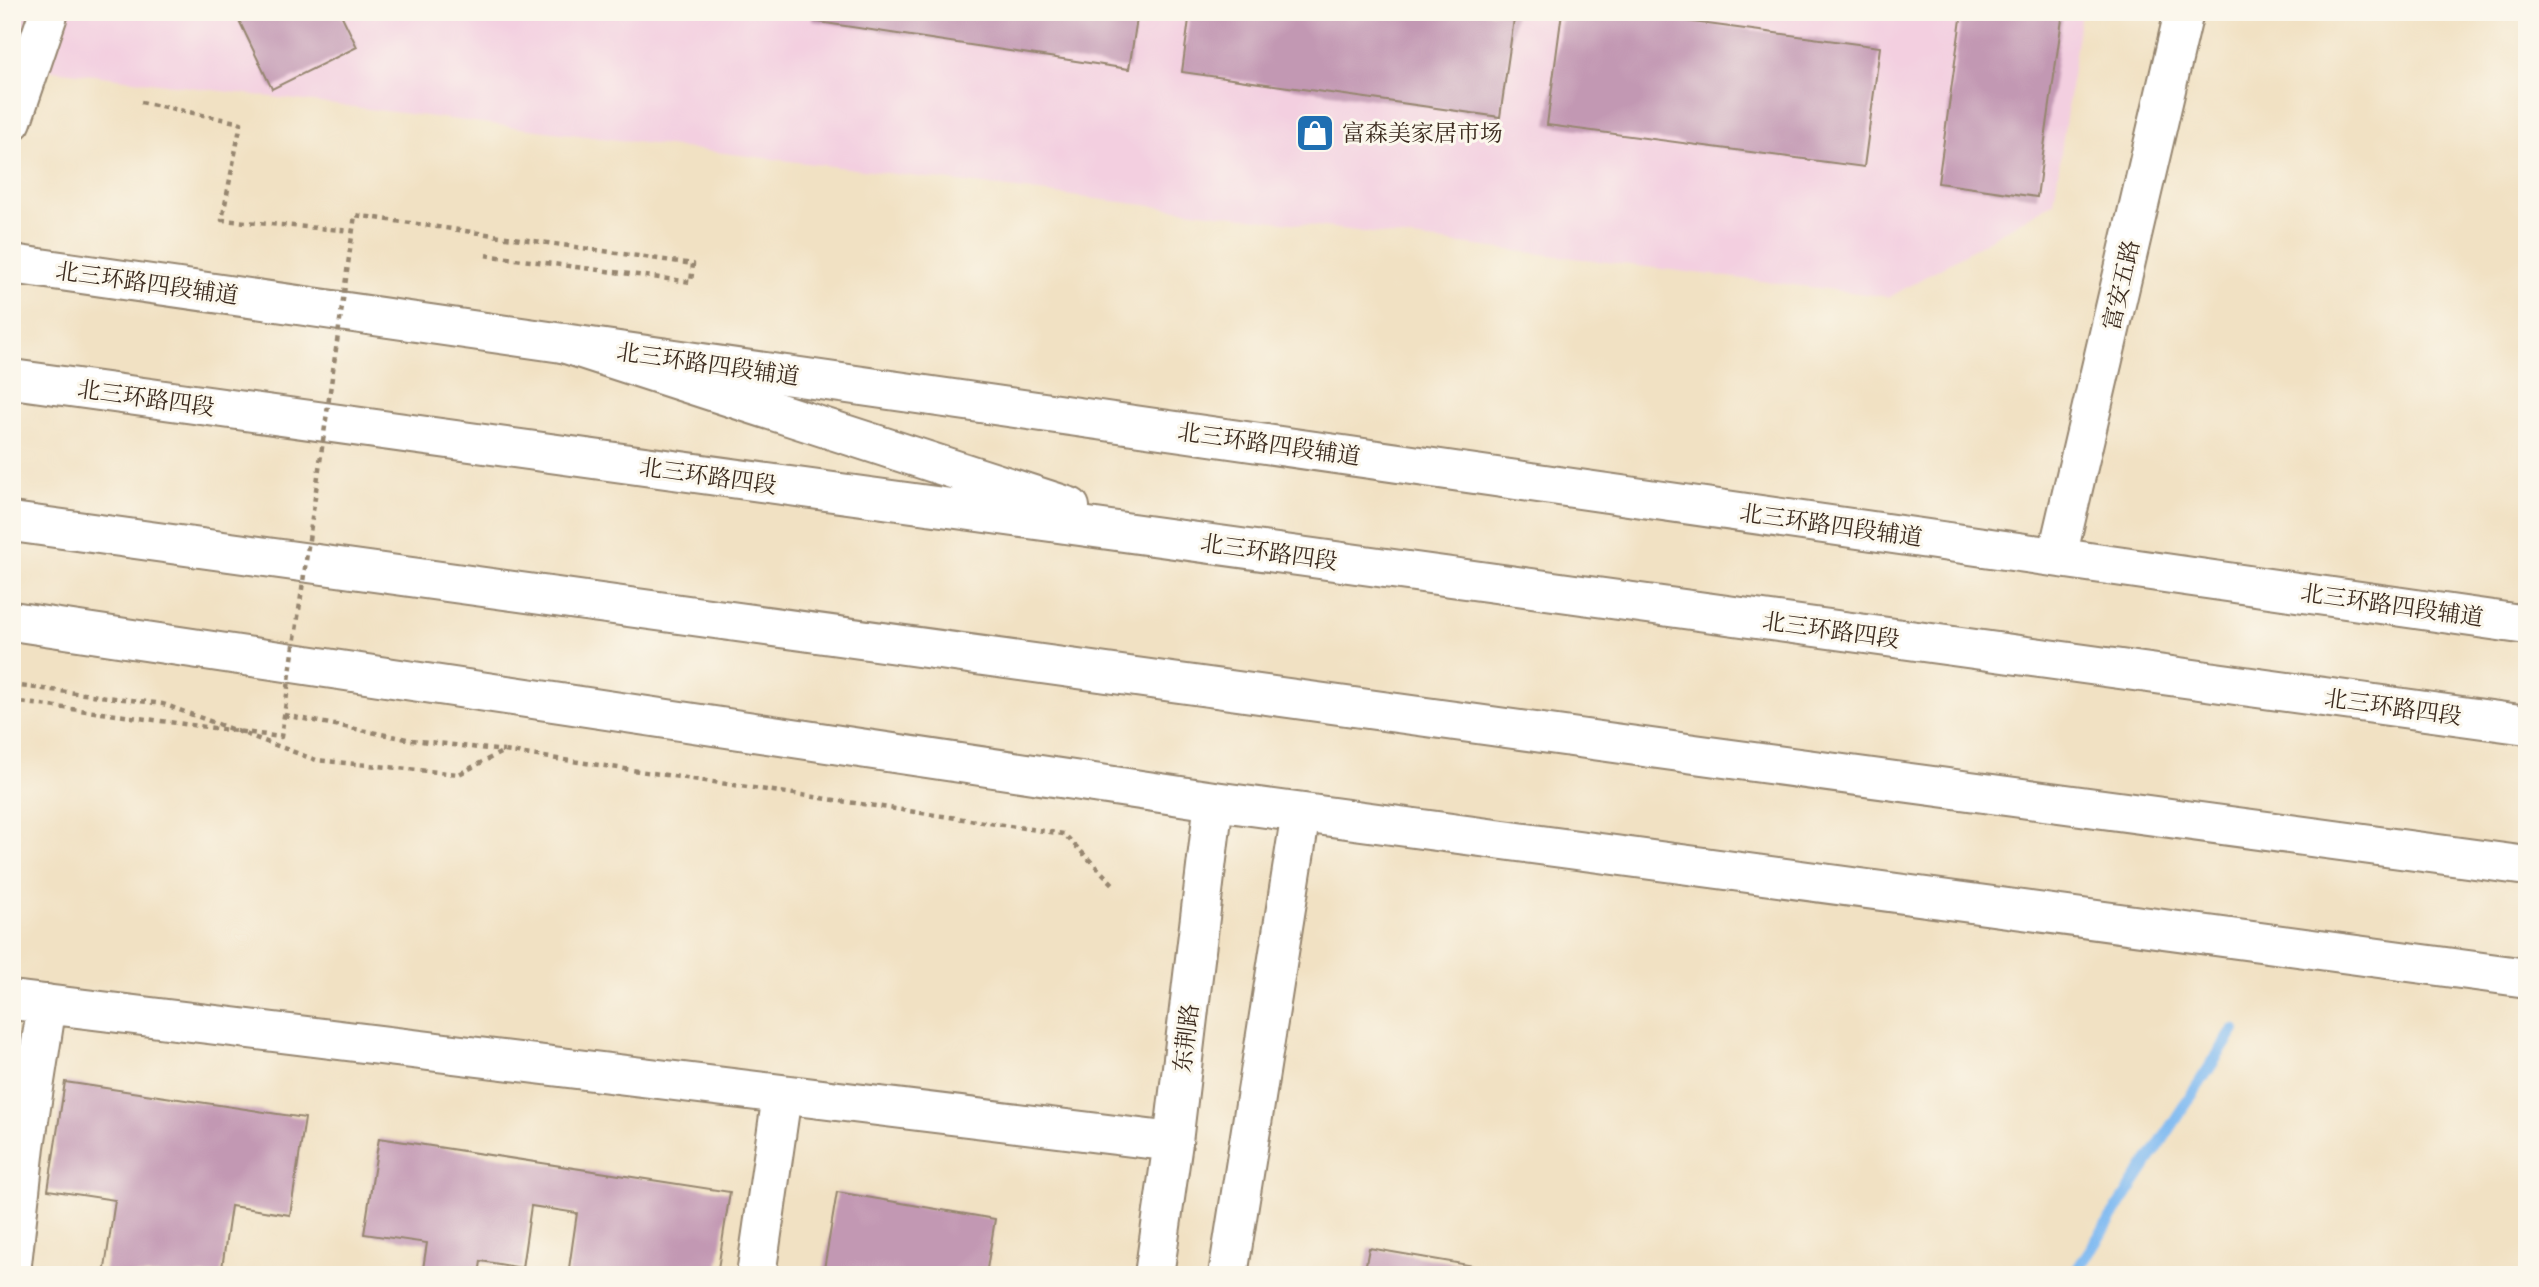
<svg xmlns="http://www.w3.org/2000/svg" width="2539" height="1287" font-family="'IM FELL French Canon','Noto Serif SC',serif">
<rect width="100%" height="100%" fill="#fbf7ec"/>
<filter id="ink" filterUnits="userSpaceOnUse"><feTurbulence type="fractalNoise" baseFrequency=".0143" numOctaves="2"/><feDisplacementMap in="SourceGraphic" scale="14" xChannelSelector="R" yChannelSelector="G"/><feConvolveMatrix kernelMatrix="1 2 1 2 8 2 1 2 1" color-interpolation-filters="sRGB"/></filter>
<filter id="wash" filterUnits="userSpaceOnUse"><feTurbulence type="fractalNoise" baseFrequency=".00686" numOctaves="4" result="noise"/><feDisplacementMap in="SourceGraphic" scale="28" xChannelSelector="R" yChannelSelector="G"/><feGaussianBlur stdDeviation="1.57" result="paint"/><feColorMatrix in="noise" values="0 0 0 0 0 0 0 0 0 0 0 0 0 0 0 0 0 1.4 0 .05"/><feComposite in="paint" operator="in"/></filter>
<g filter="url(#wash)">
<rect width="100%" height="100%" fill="#f1e1c3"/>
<path fill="#f3cfe0" d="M12,12H2081L2054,202L1890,297L12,65Z"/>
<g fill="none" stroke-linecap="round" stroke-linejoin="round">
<path stroke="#7fbaf1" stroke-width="12" d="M2074,1275L2234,1030"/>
</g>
<g id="blocks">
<path fill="#c298b3" d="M235,12H340L357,47L272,89Z
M813,12H1138L1129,69L812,21Z
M1190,12H1515L1500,117L1182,72Z
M1562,12H1618L1880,47L1864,167L1547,125Z
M1962,12H2063L2037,197L1938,183Z
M65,1082L305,1118L290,1215L231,1206L221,1275H104L115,1200L48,1190Z
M379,1138L730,1192L717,1275H568L577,1213L531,1206L522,1268L481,1261L479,1275H422L427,1243L364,1234Z
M837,1192L995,1219L986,1275H823Z
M1369,1248L1515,1273V1275H1364Z"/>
</g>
</g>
<g filter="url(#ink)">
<use href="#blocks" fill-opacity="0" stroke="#968670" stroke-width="2"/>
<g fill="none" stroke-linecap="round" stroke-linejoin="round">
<defs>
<path id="minor" d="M12,121L49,12
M2057,557L2184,12
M12,1000L1173,1142
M12,1264L25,1146L47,1004
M756,1275L782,1095
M1154,1275L1173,1142L1214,801
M1228,1275L1301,813"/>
<path id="major" d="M12,264L2527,625
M12,621L1214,801L2527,978"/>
<path id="highway" d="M563,343L1070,507
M12,379L2527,725
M12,522L1709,756L2527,866"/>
</defs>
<use href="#minor" stroke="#968670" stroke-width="42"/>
<use href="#major" stroke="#968670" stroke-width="42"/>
<use href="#highway" stroke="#968670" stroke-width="42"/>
<path stroke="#968670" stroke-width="4.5" stroke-dasharray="5 5" stroke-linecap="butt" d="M141,102L241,123L222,220L353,231
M12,685L163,704L316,760L459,774L504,751L1064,834L1116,887
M284,715L412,740L504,751"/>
<use href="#minor" stroke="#fff" stroke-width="38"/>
<use href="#major" stroke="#fff" stroke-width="38"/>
<use href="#highway" stroke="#fff" stroke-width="38"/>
<path stroke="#968670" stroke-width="4.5" stroke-dasharray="5 5" stroke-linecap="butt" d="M12,701L281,737L355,215L693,264L691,282L484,255"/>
</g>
</g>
<defs>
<symbol id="shop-square" viewBox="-11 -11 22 22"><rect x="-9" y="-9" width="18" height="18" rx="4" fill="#1f6fb2" stroke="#fbf7ec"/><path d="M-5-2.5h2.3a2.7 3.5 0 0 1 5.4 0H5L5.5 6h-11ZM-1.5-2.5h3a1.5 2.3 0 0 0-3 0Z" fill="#fff"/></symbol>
</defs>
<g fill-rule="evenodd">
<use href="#shop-square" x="1293" y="111" width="44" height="44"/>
</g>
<g text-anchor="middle" stroke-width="6" stroke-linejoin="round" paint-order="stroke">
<g font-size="23" fill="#3b2a1e" stroke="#fbf7ec" text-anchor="start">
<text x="1342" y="141">富森美家居市场</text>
</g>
<g font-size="23" fill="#3b2a1e" stroke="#fbf7ec">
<text transform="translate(147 283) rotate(8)" y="8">北三环路四段辅道</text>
<text transform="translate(2121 285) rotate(-77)" y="8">富安五路</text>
<text transform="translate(708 364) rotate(8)" y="8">北三环路四段辅道</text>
<text transform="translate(146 398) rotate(8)" y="8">北三环路四段</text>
<text transform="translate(1269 444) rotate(8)" y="8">北三环路四段辅道</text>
<text transform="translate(708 476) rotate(8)" y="8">北三环路四段</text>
<text transform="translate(1831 525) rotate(8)" y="8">北三环路四段辅道</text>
<text transform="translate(1269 552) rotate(8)" y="8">北三环路四段</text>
<text transform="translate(2392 605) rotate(8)" y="8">北三环路四段辅道</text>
<text transform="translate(1831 630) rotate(8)" y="8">北三环路四段</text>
<text transform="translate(2393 707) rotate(8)" y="8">北三环路四段</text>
<text transform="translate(1186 1038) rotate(-83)" y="8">东荆路</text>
</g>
</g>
<rect width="2539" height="1287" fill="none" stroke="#fbf7ec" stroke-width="42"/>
</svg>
